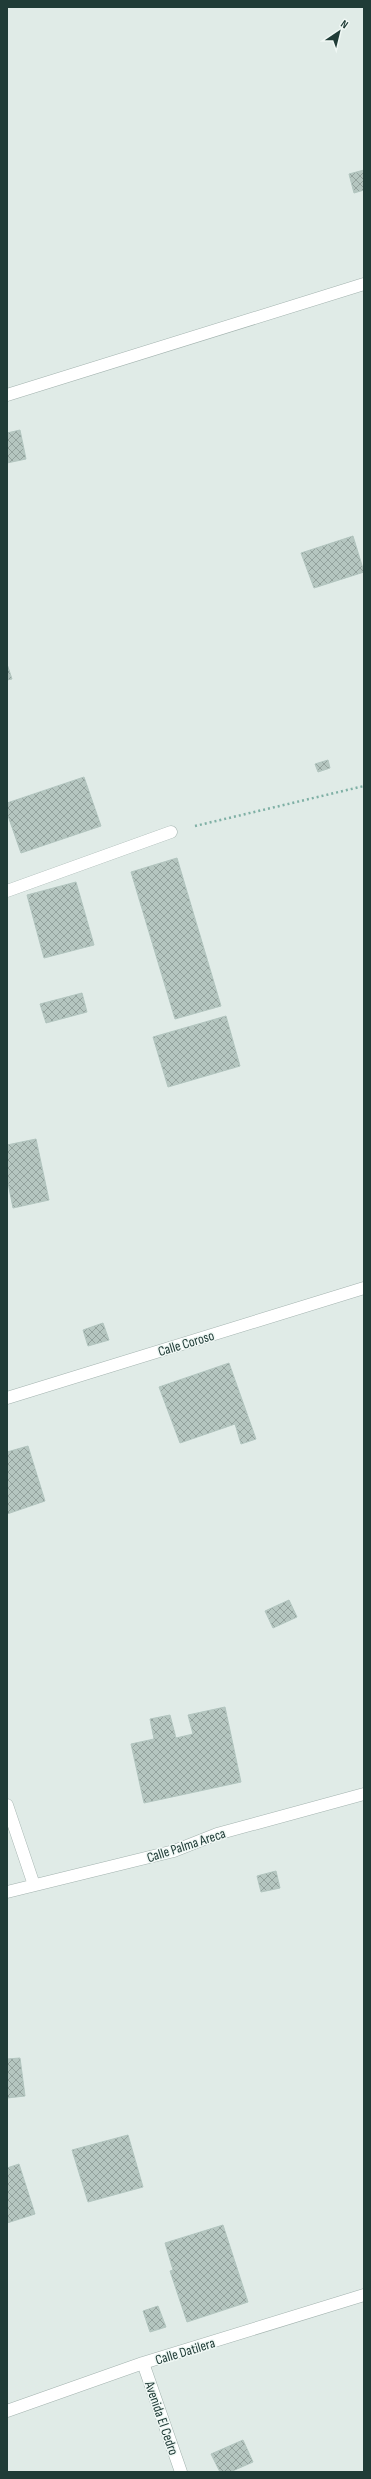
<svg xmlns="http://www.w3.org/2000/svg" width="371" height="2479" font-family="'Sofia Sans Condensed',sans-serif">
<defs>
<pattern id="building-cross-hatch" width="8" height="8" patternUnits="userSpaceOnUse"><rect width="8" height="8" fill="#b5c6c0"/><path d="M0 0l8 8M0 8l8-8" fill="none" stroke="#93a29d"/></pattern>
</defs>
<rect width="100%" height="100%" fill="#e0ebe7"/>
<path fill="url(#building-cross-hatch)" stroke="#b2c5bf" d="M364,170V190L354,193L349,174Z
M20,430L26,459L7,463V433Z
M353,536L364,572L314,588L301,553Z
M7,664L12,679L7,680Z
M328,760L330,768L318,772L315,764Z
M84,777L101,826L21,853L7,813V803Z
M177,858L221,1006L175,1019L131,872Z
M76,882L94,945L44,958L27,895Z
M82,993L87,1012L46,1023L40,1004Z
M226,1016L240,1066L168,1087L153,1037Z
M36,1139L49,1200L13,1208L7,1178V1145Z
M103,1323L109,1340L88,1346L83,1330Z
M229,1363L256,1439L241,1444L235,1424L180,1443L159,1387Z
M28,1446L45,1501L7,1514V1452Z
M289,1600L297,1617L273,1628L265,1611Z
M225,1707L241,1782L144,1803L131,1744L154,1739L150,1719L170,1715L176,1738L193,1734L188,1715Z
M276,1871L280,1888L261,1892L257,1876Z
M20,2058L25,2096L7,2098V2059Z
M128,2135L143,2187L88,2202L72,2150Z
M19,2164L35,2214L7,2223V2168Z
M223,2225L248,2302L187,2322L170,2271L173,2270L165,2243Z
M158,2306L166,2327L150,2332L143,2311Z
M243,2440L253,2462L230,2472H220L211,2454Z"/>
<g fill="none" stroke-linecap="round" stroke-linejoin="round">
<defs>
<path id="street" d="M7,395L364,284
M7,891L171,832
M7,1398L364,1288
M7,1805L34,1885
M7,1892L174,1851L217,1834L364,1794
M143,2363L181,2472
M7,2411L143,2363L364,2295"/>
</defs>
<use href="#street" stroke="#a3b3af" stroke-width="13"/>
<path stroke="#7fb0a5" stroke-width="2.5" stroke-dasharray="2 3" stroke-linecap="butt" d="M195,826L364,786"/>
<use href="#street" stroke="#fff" stroke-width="12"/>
</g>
<g text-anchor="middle" stroke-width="3" stroke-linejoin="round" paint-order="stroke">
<g font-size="14" fill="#203c37" stroke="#f0f8f5">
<text transform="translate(186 1343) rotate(-17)" y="5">Calle Coroso</text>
<text transform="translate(186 1845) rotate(-18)" y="5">Calle Palma Areca</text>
<text transform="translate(185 2351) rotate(-17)" y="5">Calle Datilera</text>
<text transform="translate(162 2418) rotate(71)" y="5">Avenida El Cedro</text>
</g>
</g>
<rect width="371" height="2479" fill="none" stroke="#203c37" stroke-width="16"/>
<g transform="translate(339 32) rotate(35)" stroke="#f0f8f5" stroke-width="3" paint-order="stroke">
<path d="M0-3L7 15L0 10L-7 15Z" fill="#203c37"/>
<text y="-6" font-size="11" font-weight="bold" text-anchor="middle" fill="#203c37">N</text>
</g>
</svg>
